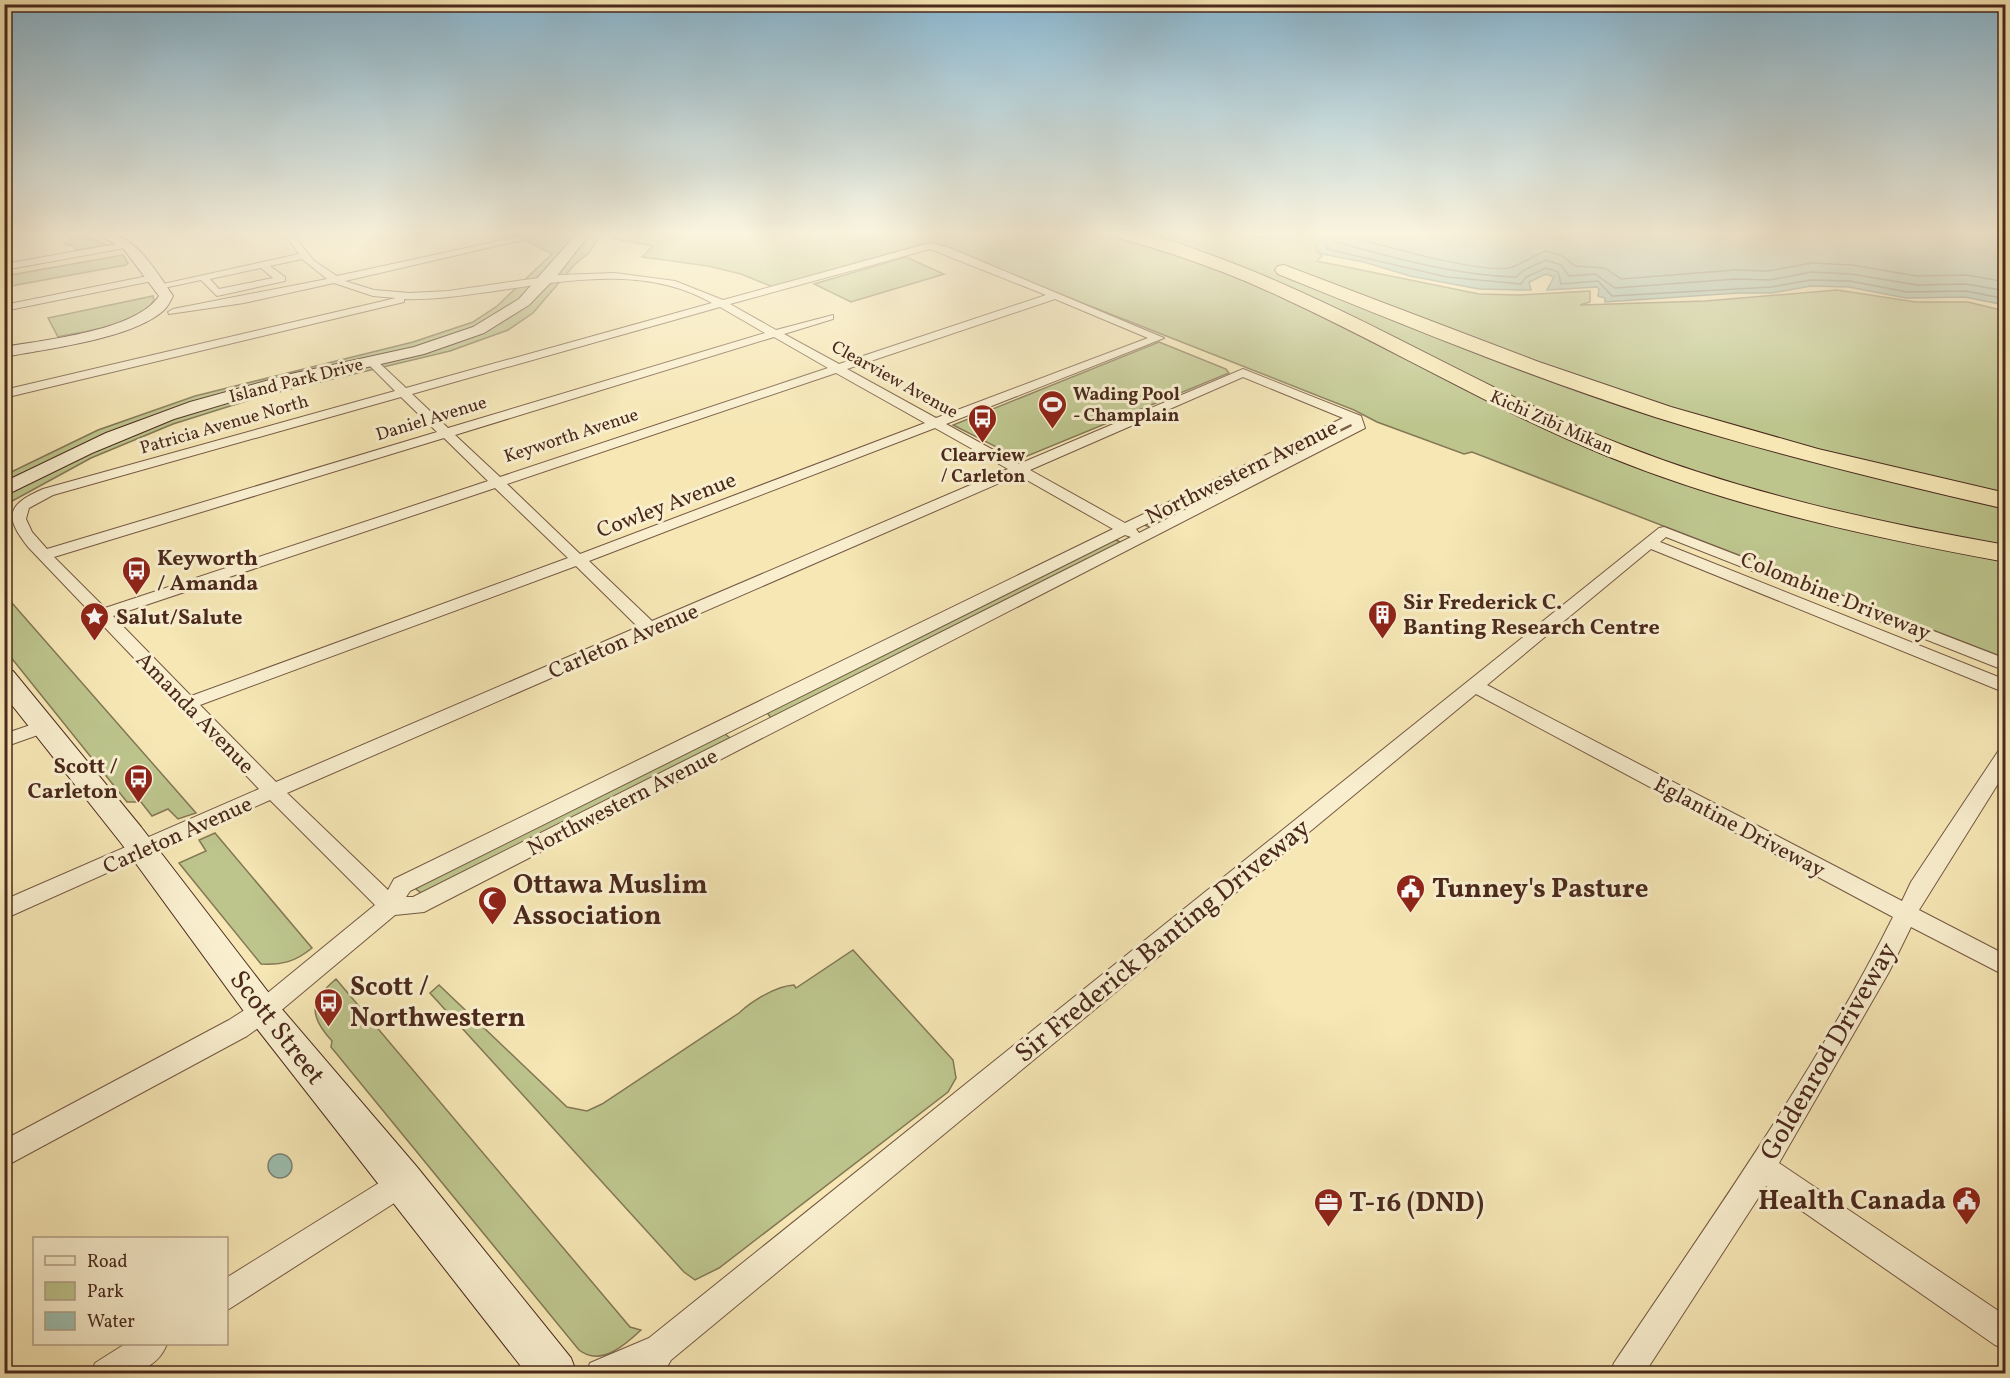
<svg xmlns="http://www.w3.org/2000/svg" width="2010" height="1378" font-family="Vollkorn,serif">
<rect width="100%" height="100%" fill="#f6e7b5"/>
<filter id="stains"><feTurbulence type="fractalNoise" baseFrequency=".00333" numOctaves="4"/><feColorMatrix values="0 0 0 0 .2 0 0 0 0 .09 0 0 0 0 .02 0 0 0 .5 -.17"/></filter>
<radialGradient id="worn" r=".72"><stop offset=".6" stop-color="#630" stop-opacity="0"/><stop offset="1" stop-color="#630" stop-opacity=".3"/></radialGradient>
<path fill="#bdc58d" stroke="#847755" stroke-width="1.5" d="M509,232H1238C1247,234 1257,237 1266,238C1290,240 1297,223 1321,240L1316,251L1322,256L1317,261L1479,294L1519,295L1590,291V302L1580,305L1705,301L1837,290L1916,302H1968L2005,311V658L1472,452L1464,454L1377,422L1354,410L933,244H922L773,287L741,274L708,266L642,257L653,246L615,239L608,235L598,238L589,253L575,264L533,313L508,330L450,351L262,396L173,424L91,458L5,505V475L98,430L195,396L413,342L473,322L496,307L552,254Z
M83,235L106,245L77,250L74,246L64,244L69,239L67,237Z
M123,255L128,263L126,265L5,287V276Z
M906,257L944,274L851,302L814,284Z
M153,296L154,300C139,326 85,331 58,337L48,318Z
M1159,342L1226,369L1229,373L1020,459L953,425Z
M1344,425L1350,429L1153,528L1144,525Z
M1114,539L1120,542L1119,545L771,718L768,714V710Z
M4,595H5L196,813L178,819L168,809L152,816L141,802H127L5,650Z
M725,734L730,738L422,894L416,889L424,881L717,736Z
M215,833L312,948C295,962 282,965 261,964L179,863L206,851L199,840Z
M853,950L953,1060L956,1078L948,1092L719,1268L695,1280L684,1272L430,993L439,985L567,1107L587,1111L602,1104L739,1013C752,1001 776,986 794,985L796,988Z
M336,979L630,1327L641,1330C625,1345 601,1367 579,1350L331,1047L332,1041C308,1015 310,1001 336,979Z"/>
<path fill="#9dbfb0" stroke="#7c8375" stroke-width="1.5" d="M1300,232H2005V305L1965,297L1906,298L1849,287L1811,286L1772,293H1738L1605,302V298L1598,296L1599,289L1597,287L1547,290L1554,277L1546,274L1529,282L1531,290L1479,289L1410,276L1364,262L1322,254L1315,247L1320,240L1311,233Z
M268 1166a12 12 0 1 1 24 0a12 12 0 1 1-24 0Z"/>
<g fill="none" stroke-linecap="round" stroke-linejoin="round">
<path stroke="#747466" stroke-width="1.5" d="M1319,232L1325,238L1327,249L1447,277L1521,284L1526,277L1546,268L1558,272L1561,284L1598,281L1612,296L1771,287L1811,280L1850,281L1907,292L1966,291L2006,299
M1330,232L1335,242C1395,258 1454,275 1516,277L1524,270L1546,260L1561,265L1569,276L1595,274L1615,288L1736,279L1770,280L1811,272L1851,274L1917,285L1966,284L2006,291
M1341,232L1343,235C1374,243 1486,276 1512,267C1524,263 1534,255 1546,251L1562,256L1575,266L1605,268L1621,279L1735,270L1768,271L1812,263L1852,265L1917,276L1967,275L2006,282"/>
<defs>
<path id="street" d="M283,232H291L314,261L337,276L517,237L522,240L345,281L374,290L410,293L448,291L559,275L615,273L675,281L723,300L930,243L947,247L1164,338L946,424L1019,464L1243,369L1361,416L1365,428L424,912L395,915L272,1018L247,1036L4,1167V1140L229,1020L254,1004L375,905L270,800L4,919V900L259,789L29,548C4,517 6,505 43,489L395,391L367,363V359H375L406,388L712,303C639,261 552,284 473,294C451,297 427,300 404,299V302L400,303L4,398V390L396,298L373,296L334,283L244,303L169,314L168,312L173,309L327,279L302,259L270,266L285,277V281L217,296L201,280L159,289L154,286L299,254ZM930,249L1046,295L839,364L784,334L833,319V315L776,330L730,304ZM261,268L273,278L219,289L210,279ZM1055,299L1148,338L936,418L847,369ZM720,307L765,333L448,428L412,394ZM774,337L828,368L500,477L455,435ZM836,373L925,423L580,554L507,484ZM1243,377L1343,418L1125,523L1030,470ZM401,397L437,432L47,549L32,532L26,519L29,508L53,495ZM1351,424L1352,426L1139,533L1136,529ZM935,428L1008,469L652,621L589,561ZM444,438L488,481L105,608L54,557ZM1018,475L1113,529L394,879L388,890L287,793ZM495,488L568,558L191,696L113,616ZM1125,535L1131,537L413,897H406L410,891ZM576,566L638,627L276,782L200,705Z
M128,242L133,245L131,247L4,270V264Z
M153,275L157,276V280L4,311V305Z
M1664,527L2006,659V671L1666,537L1660,542L2006,680V693L1651,549L1487,685L1902,901L1911,882L1999,750L2006,749V771L1919,910L2006,955V976L1911,927L1889,972L1779,1163L2006,1316V1349L1995,1345L1766,1186L1644,1374H1610L1614,1363C1711,1218 1815,1073 1893,917L1476,694L671,1360L663,1374H586L590,1363L649,1338L1659,528Z
M45,720L52,722L54,726L52,730L4,747V734Z
M403,1168L413,1171L417,1181L413,1191L226,1311V1278Z
M125,1344H167C154,1377 120,1374 91,1374L95,1363Z"/>
<path id="secondary" d="M93,232C132,228 154,268 173,296C170,301 168,307 163,311C131,339 46,349 4,357V347C44,340 136,331 159,296L123,248Z
M578,232H591L557,276L529,305L484,333L424,354L281,387L174,419L92,453L4,496V482L106,433L190,402L291,374L414,347L473,327L519,299Z
M4,669L13,671L141,827L275,1001L417,1167L571,1358L577,1374H527L251,1021L121,843L4,695Z"/>
<path id="highway" d="M1110,232C1144,228 1179,244 1211,255C1355,307 1483,391 1625,446C1748,494 1876,522 2006,545V562C1870,537 1735,508 1607,456C1496,411 1392,348 1283,298C1228,272 1171,252 1112,236Z
M1284,265L1539,362L1671,407L1818,449L2006,493V509C1888,482 1770,453 1655,417C1527,376 1402,324 1278,274L1275,270L1278,266Z"/>
</defs>
<use href="#street" stroke="#755843" stroke-width="2"/>
<use href="#secondary" stroke="#4a291d" stroke-width="2"/>
<use href="#highway" stroke="#4a291d" stroke-width="2"/>
<use href="#street" fill="#f9efcf" fill-rule="evenodd"/>
<use href="#secondary" fill="#f9efcf" fill-rule="evenodd"/>
<use href="#highway" fill="#f6e7b5" fill-rule="evenodd"/>
</g>
<linearGradient id="sky" x2="0" y2="1"><stop stop-color="#8ab8d2"/><stop offset="0.55" stop-color="#fbf4de"/><stop offset="1" stop-color="#fbf4de" stop-opacity="0"/></linearGradient>
<rect width="2010" height="424" fill="url(#sky)"/>
<defs>
<symbol id="stadium-pin" viewBox="-11 -11 22 30"><path d="M0 17L-7.5 6A9.5 9.5 0 1 1 7.5 6Z" fill="#8f2418" stroke="#f9efcf"/><path d="M0-5a6.5 5 0 1 0 0 10a6.5 5 0 1 0 0-10ZM-3.5-1.8h7v3.6h-7Z" fill="#fff"/></symbol>
<symbol id="bus-pin" viewBox="-11 -11 22 30"><path d="M0 17L-7.5 6A9.5 9.5 0 1 1 7.5 6Z" fill="#8f2418" stroke="#f9efcf"/><path d="M-5-6H5V4H4V6H2V4H-2V6H-4V4H-5ZM-3.5-4V0h7V-4ZM-3.5 1.2v1.5H-2V1.2ZM2 1.2v1.5H3.5V1.2Z" fill="#fff"/></symbol>
<symbol id="building-pin" viewBox="-11 -11 22 30"><path d="M0 17L-7.5 6A9.5 9.5 0 1 1 7.5 6Z" fill="#8f2418" stroke="#f9efcf"/><path d="M-4-6H4V6H1V3H-1V6H-4ZM-2.5-4.3h1.7v1.8h-1.7ZM.8-4.3h1.7v1.8H.8ZM-2.5-1h1.7V.8h-1.7ZM.8-1h1.7V.8H.8Z" fill="#fff"/></symbol>
<symbol id="sight-pin" viewBox="-11 -11 22 30"><path d="M0 17L-7.5 6A9.5 9.5 0 1 1 7.5 6Z" fill="#8f2418" stroke="#f9efcf"/><path d="M0-6L1.8-2.2L6-1.7L2.9 1.2L3.7 5.4L0 3.3L-3.7 5.4L-2.9 1.2L-6-1.7L-1.8-2.2Z" fill="#fff"/></symbol>
<symbol id="civic-pin" viewBox="-11 -11 22 30"><path d="M0 17L-7.5 6A9.5 9.5 0 1 1 7.5 6Z" fill="#8f2418" stroke="#f9efcf"/><path d="M-.6-6.5H3V-4.5H.6V-3L4-1V1h2V6H-6V1h2V-1L-.6-3ZM-1.2 2.5V6h2.4V2.5Z" fill="#fff"/></symbol>
<symbol id="mosque-pin" viewBox="-11 -11 22 30"><path d="M0 17L-7.5 6A9.5 9.5 0 1 1 7.5 6Z" fill="#8f2418" stroke="#f9efcf"/><path d="M3.5-4.9A6 6 0 1 0 3.5 4.9A5 5 0 1 1 3.5-4.9Z" fill="#fff"/></symbol>
<symbol id="office-pin" viewBox="-11 -11 22 30"><path d="M0 17L-7.5 6A9.5 9.5 0 1 1 7.5 6Z" fill="#8f2418" stroke="#f9efcf"/><path d="M-6-3h4V-5.5h4V-3h4V5H-6ZM-1-4.5V-3h2v-1.5ZM-6 0V1H6V0Z" fill="#fff"/></symbol>
</defs>
<g fill-rule="evenodd">
<use href="#stadium-pin" x="1036" y="388" width="33" height="45"/>
<use href="#bus-pin" x="966" y="402" width="33" height="45"/>
<use href="#bus-pin" x="120" y="554" width="33" height="45"/>
<use href="#building-pin" x="1366" y="598" width="33" height="45"/>
<use href="#sight-pin" x="78" y="600" width="33" height="45"/>
<use href="#bus-pin" x="122" y="762" width="33" height="45"/>
<use href="#civic-pin" x="1394" y="872" width="33" height="45"/>
<use href="#mosque-pin" x="476" y="884" width="33" height="45"/>
<use href="#bus-pin" x="312" y="986" width="33" height="45"/>
<use href="#civic-pin" x="1950" y="1184" width="33" height="45"/>
<use href="#office-pin" x="1312" y="1186" width="33" height="45"/>
</g>
<g text-anchor="middle" stroke-width="6" stroke-linejoin="round" paint-order="stroke">
<g font-size="18" fill="#4a291d" stroke="#f9efcf">
<text transform="translate(895 379) rotate(29)" y="6">Clearview Avenue</text>
<text transform="translate(296 380) rotate(-14)" y="6">Island Park Drive</text>
<text transform="translate(431 418) rotate(-17)" y="6">Daniel Avenue</text>
<text transform="translate(1552 422) rotate(24)" y="6">Kichi Zībī Mīkan</text>
<text transform="translate(224 424) rotate(-16)" y="6">Patricia Avenue North</text>
<text transform="translate(571 435) rotate(-18)" y="6">Keyworth Avenue</text>
</g>
<g font-size="18" font-weight="bold" fill="#4a291d" stroke="#f9efcf" text-anchor="start">
<text x="1073" y="400">Wading Pool<tspan x="1073" dy="21">- Champlain</tspan></text>
<text x="983" y="461" text-anchor="middle">Clearview<tspan x="983" dy="21">/ Carleton</tspan></text>
</g>
<g font-size="22" fill="#4a291d" stroke="#f9efcf">
<text transform="translate(1241 471) rotate(-26)" y="8">Northwestern Avenue</text>
<text transform="translate(666 504) rotate(-21)" y="8">Cowley Avenue</text>
<text transform="translate(1836 595) rotate(22)" y="8">Colombine Driveway</text>
<text transform="translate(623 640) rotate(-23)" y="8">Carleton Avenue</text>
<text transform="translate(196 712) rotate(46)" y="8">Amanda Avenue</text>
<text transform="translate(622 801) rotate(-27)" y="8">Northwestern Avenue</text>
<text transform="translate(1740 826) rotate(28)" y="8">Eglantine Driveway</text>
<text transform="translate(177 834) rotate(-24)" y="8">Carleton Avenue</text>
</g>
<g font-size="22" font-weight="bold" fill="#4a291d" stroke="#f9efcf" text-anchor="start">
<text x="157" y="565">Keyworth<tspan x="157" dy="25">/ Amanda</tspan></text>
<text x="1403" y="609">Sir Frederick C.<tspan x="1403" dy="25">Banting Research Centre</tspan></text>
<text x="116" y="624">Salut/Salute</text>
<text x="118" y="773" text-anchor="end">Scott /<tspan x="118" dy="25">Carleton</tspan></text>
</g>
<g font-size="27" font-weight="bold" fill="#4a291d" stroke="#f9efcf" text-anchor="start">
<text x="513" y="893">Ottawa Muslim<tspan x="513" dy="31">Association</tspan></text>
<text x="1432" y="897">Tunney's Pasture</text>
<text x="350" y="995">Scott /<tspan x="350" dy="31">Northwestern</tspan></text>
<text x="1946" y="1209" text-anchor="end">Health Canada</text>
<text x="1349" y="1211">T-16 (DND)</text>
</g>
<g font-size="27" fill="#4a291d" stroke="#f9efcf">
<text transform="translate(1162 940) rotate(-39)" y="9">Sir Frederick Banting Driveway</text>
<text transform="translate(278 1027) rotate(52)" y="9">Scott Street</text>
<text transform="translate(1828 1051) rotate(-60)" y="9">Goldenrod Driveway</text>
</g>
</g>
<rect width="2010" height="1378" fill="none" stroke="#f6e7b5" stroke-width="24"/>
<rect x="6" y="6" width="1998" height="1366" fill="none" stroke="#4a291d" stroke-width="3"/>
<rect x="12" y="12" width="1986" height="1354" fill="none" stroke="#4a291d" stroke-width="1.5"/>
<rect x="33" y="1237" width="195" height="108" fill="#f9efcf" stroke="#b3a088" stroke-width="1.5"/>
<rect x="45" y="1256" width="30" height="9" fill="#f9efcf" stroke="#b3a088" stroke-width="1.5"/>
<text x="87" y="1267" font-size="18" fill="#4a291d">Road</text>
<rect x="45" y="1282" width="30" height="18" fill="#bdc58d" stroke="#b3a088" stroke-width="1.5"/>
<text x="87" y="1297" font-size="18" fill="#4a291d">Park</text>
<rect x="45" y="1312" width="30" height="18" fill="#9dbfb0" stroke="#b3a088" stroke-width="1.5"/>
<text x="87" y="1327" font-size="18" fill="#4a291d">Water</text>
<rect width="100%" height="100%" filter="url(#stains)"/>
<rect width="100%" height="100%" fill="url(#worn)"/>
</svg>
